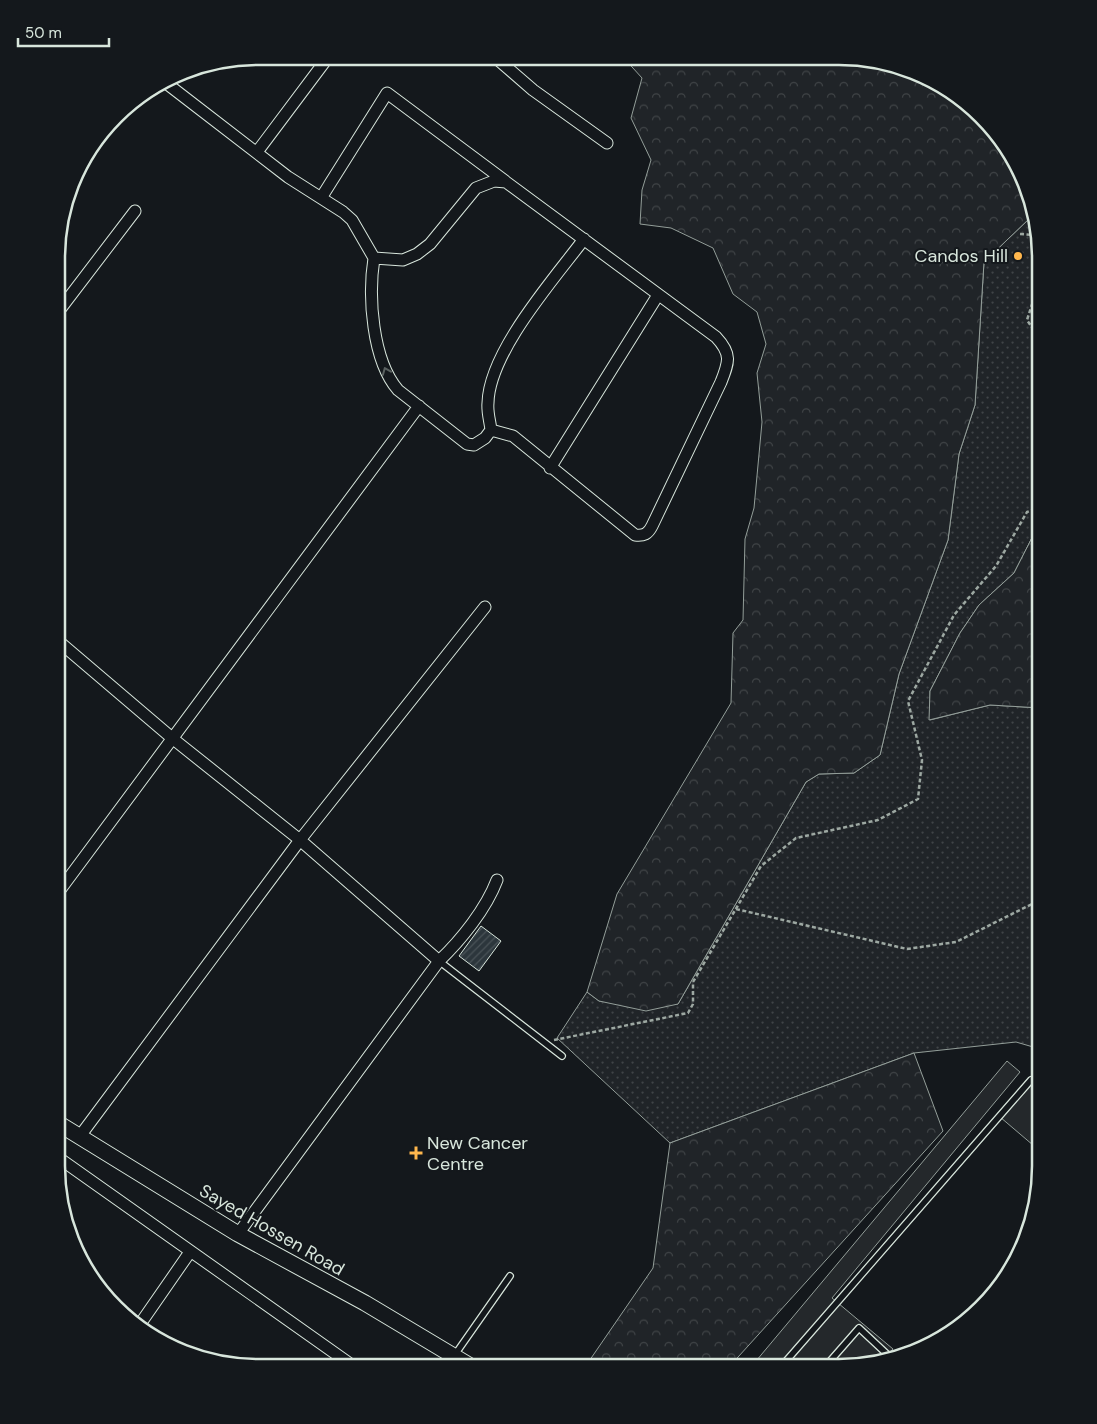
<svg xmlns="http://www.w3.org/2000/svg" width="1097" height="1424" font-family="'DM Sans',sans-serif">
<defs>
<pattern id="grass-dots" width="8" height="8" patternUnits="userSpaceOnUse" patternTransform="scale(1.25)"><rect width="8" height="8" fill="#202428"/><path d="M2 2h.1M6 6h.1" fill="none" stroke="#404447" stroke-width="1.8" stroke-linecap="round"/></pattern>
<pattern id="forest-crowns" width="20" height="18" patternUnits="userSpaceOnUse" patternTransform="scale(1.25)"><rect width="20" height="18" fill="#202428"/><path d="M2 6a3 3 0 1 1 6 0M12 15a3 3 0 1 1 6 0" fill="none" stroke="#404447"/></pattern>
<pattern id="building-hatch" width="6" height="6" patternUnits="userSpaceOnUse" patternTransform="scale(1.25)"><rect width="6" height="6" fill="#2c363c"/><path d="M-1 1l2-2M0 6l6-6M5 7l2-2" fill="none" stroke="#4a5358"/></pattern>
</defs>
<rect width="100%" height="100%" fill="#14181c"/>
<path fill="url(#grass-dots)" stroke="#939e99" d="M1031,217L1041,258V520L1014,573L979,605L960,633L930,691V720L990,705L1041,708L1040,1049L1016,1042L914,1053L670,1143L557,1038L587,992L599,1001L678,1004L806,782L819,774L854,773L880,755L899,674L948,540L959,454L975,405L984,262Z"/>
<path fill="url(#forest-crowns)" stroke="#939e99" d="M623,57L865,58L916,72L961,98L1020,169L1031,217L984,262L975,405L959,454L948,540L899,674L880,755L854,773L819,774L806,782L678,1004L646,1011L599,1001L587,992L617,894L731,703L733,633L743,620L745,539L754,508L762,422L757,373L766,344L757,312L733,294L713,248L671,228L640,224L642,190L651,160L631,118L642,78Z
M1041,520V708L990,705L929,720L930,691L960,633L979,605L1014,573Z
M914,1053L943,1131L729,1367H585L653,1268L670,1143Z"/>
<path fill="#24282b" stroke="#939e99" d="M1007,1061L1020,1072L832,1298L893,1349L886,1357L839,1368L751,1367Z
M1038,1071L1040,1073V1151L1000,1117Z"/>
<path fill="url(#building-hatch)" stroke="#d8e6dc" d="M481,926L501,941L479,971L459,956Z"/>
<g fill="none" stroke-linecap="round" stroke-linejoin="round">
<defs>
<path id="service" d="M439,961L562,1056
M454,1356L510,1276
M780,1368L1031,1080L1040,1089
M824,1368L859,1328L889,1356"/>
<path id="minor" d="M495,57L533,90L607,143
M166,83L288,177L343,212L352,220L374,258
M257,152L329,56
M321,198L387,93L505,181
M374,258L403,260L417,254L430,244L476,188L494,181L506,182L716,337C732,354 729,362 721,382L652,526C648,534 644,536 635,535L513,436L491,430
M374,258C368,296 372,360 398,390L467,444L474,445L485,438L491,430C490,421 487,412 488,403C489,352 554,279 584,239
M58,312L135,211
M550,468L658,295
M57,640L172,738L300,840L439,961
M57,894L419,406
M80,1136L300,840L485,607
M56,1156L353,1366
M238,1234L439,961C461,940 486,909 497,880
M138,1327L190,1252"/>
<path id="secondary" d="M56,1122L238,1234L365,1303L472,1367"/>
</defs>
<use href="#service" stroke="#d8e6dc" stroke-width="8"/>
<use href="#minor" stroke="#d8e6dc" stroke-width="13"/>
<use href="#secondary" stroke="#d8e6dc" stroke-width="17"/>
<path stroke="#9da8a2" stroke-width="2.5" stroke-dasharray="4 2.5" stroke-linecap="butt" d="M1020,234L1035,235
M1041,341L1027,320L1035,295L1041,291
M736,909L907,949L956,942L1040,900
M554,1040L688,1013L693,1004V982L761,866L796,838L878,820L918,799L922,760L908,701L954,615L996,566L1027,512L1041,507"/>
<use href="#service" stroke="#14181c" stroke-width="5.5"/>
<use href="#minor" stroke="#14181c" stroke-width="11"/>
<use href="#secondary" stroke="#14181c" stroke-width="15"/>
</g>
<defs><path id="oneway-chevron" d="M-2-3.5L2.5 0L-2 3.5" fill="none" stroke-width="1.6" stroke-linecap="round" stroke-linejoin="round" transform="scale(1.25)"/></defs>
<use stroke="#59605f" href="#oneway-chevron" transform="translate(386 371) rotate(-112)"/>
<g fill="#ffb74d" stroke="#14181c" stroke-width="2">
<circle cx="1018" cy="256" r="5"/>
<path d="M413.5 1145.5h5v5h5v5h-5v5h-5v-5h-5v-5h5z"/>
</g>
<g text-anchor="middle" stroke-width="4" stroke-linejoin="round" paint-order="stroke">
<g font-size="18" fill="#d8e6dc" stroke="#14181c" text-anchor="end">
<text x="1008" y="262">Candos Hill</text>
<text x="427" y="1149" text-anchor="start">New Cancer<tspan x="427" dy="21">Centre</tspan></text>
</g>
<g font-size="18" fill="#d8e6dc" stroke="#14181c">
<text transform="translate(272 1230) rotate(30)" y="6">Sayed Hossen Road</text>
</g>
</g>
<path d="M0 0H1097V1424H0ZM258 65H839A193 193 0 0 1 1032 258V1166A193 193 0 0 1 839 1359H258A193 193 0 0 1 65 1166V258A193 193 0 0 1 258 65Z" fill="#14181c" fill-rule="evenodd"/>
<path fill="none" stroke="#d8e6dc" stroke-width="2.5" d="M258 65H839A193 193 0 0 1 1032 258V1166A193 193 0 0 1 839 1359H258A193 193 0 0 1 65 1166V258A193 193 0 0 1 258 65Z"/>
<path d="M18 38v8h91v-8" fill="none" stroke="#d8e6dc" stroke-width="2.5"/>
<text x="25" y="38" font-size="15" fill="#d8e6dc" stroke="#14181c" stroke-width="4" paint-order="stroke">50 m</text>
</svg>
